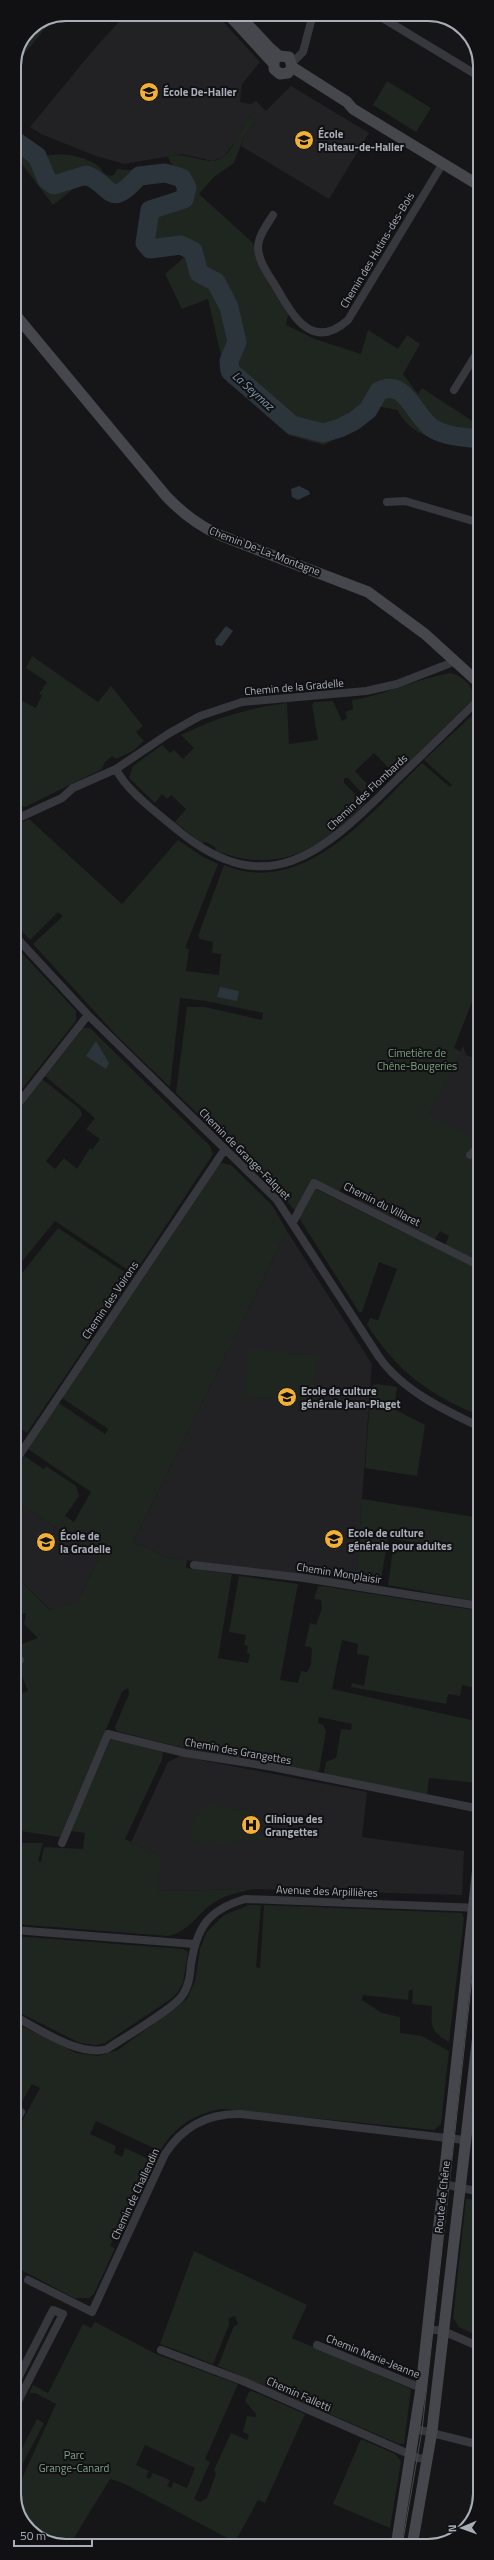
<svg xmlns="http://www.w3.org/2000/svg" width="494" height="2560" font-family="'Titillium Web',sans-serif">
<rect width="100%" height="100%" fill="#161618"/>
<path fill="#222225" d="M126,14H216L260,62L242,84L240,102L251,104L256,101L266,111L291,86L369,133L329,199L241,146L245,134L257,121L248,116L239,138L223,157L213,161L182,154L124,164L96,156L41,134L30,127L95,48Z
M463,1046L466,1055L480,1060V1162L464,1154L467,1153L429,1115Z
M287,1231L372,1364L356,1581L169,1558L133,1542Z
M14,1499L99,1557L78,1601L51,1610L19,1579L14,1581Z
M180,1756L367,1792L362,1837L464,1851L462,1895L252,1889L157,1891L156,1853L131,1842L168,1762Z"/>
<path fill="#1e261f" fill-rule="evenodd" d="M52,20L21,58L16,60L29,29Z
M387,81L431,108L416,132L373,105Z
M248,116L257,121L245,134L234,163L214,177L199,194L253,243L259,265L288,315L286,325L315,339L361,354L368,330L398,349L407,335L420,344L403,374L418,394L422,388L480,426V450C447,438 418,445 397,410L377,406L362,425L324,445L288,435L287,427L227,382L208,299L182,309L165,274L188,254L185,242L173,241L151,245C147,241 150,213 154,209C164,201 181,214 190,195C192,177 171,171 168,156C186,153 194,159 210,161C229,163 243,129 248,116Z
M20,135L43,157C60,152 81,155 97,165C104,170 103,178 114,175L117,169L138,171L137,174L118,189L108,188L99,195L90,186H77L53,205L14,154V140Z
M32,656L98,702L111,686L143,726L136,732L144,741L133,751L116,759L112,756L105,762L102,769L25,807L14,804V694L15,692L22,695L20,700L36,708L42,695L39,694L47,682L26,668Z
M450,673C463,676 476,687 472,700L396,775L374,753L355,771L369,786L362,793L348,778H344V783L365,804C319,849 282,875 216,851L215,847L206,842L201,843L175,822L186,809L171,795L167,799L162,794L155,803L129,778L133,766L162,745L170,753L174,750L183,759L194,748L181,735C215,718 249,708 287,703L289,744L318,740L312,705L314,702L333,701L342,721L347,718L345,712L353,709L352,700C386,695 416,679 450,673Z
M480,708V981L454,1048L461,1052L429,1115L475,1139L468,1153L465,1154L480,1162V1262L445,1245L449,1236L440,1231L435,1239L358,1201L363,1190L345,1181L339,1192L313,1179L296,1212L278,1191L176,1093L187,1007H205L262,1020L263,1013L206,1001L180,998L170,1087L117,1036L33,944L63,916L58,912L30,940L14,923V826L29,819L122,904L178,840L203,857L218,864L185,948L189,949L186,971L219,975L221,954L212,953L213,942L200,939L198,936L224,865C305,899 372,811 422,763L450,787L452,785L424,760Z
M19,950L76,1011V1021L14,1099V954Z
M83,1028H90L210,1146L213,1154L134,1274L55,1221L14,1271V1116L42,1079L80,1109L82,1115L46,1161L55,1169L64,1158L77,1169L90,1148L92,1150L100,1139L86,1129L95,1118L45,1076Z
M222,1163L231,1165L272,1205L287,1231L133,1542L169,1558L187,1560L186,1568L232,1574L218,1658L248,1663L250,1654L247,1653L248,1646L244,1645L246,1635L229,1632L239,1576L298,1584L280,1680L298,1683L301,1671L307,1672L311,1665L312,1648L305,1646L310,1623L316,1625L322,1608L321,1600L314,1599L318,1587L322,1586L480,1611V1689L462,1685L460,1696L448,1694L446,1704L351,1687L352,1683L364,1686L369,1656L357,1654L358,1644L342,1640L332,1689L480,1722L478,1783L429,1778L427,1795L326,1775L324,1773L326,1762L336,1758L341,1729L351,1730L352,1724L319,1717L318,1723L323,1725L326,1731L319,1771L316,1773L235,1758V1755L228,1757L171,1745L117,1731L115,1727L129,1694L128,1688L122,1692L60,1837L14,1830V1696L28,1691L17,1664L19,1645L38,1638L24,1624L26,1613L14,1616V1581L19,1579L50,1610L78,1601L99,1557L14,1499V1470L24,1456L44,1469L46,1466L76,1486L79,1496L65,1516L74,1522L91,1492L28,1449L59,1403L105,1434L108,1429L62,1398L218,1165Z
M314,1188L480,1270V1416C428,1394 398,1372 367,1325L370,1318L378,1320L397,1269L379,1262L362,1312H359L299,1218Z
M58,1228L132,1277L27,1433L14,1424V1283Z
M249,1348L318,1356L312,1404L244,1396Z
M377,1384L397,1387L394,1409L425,1425L417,1476L365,1468L371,1386Z
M362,1499L480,1518V1602L388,1585L393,1549L410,1551L411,1542L388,1538L380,1585L356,1581Z
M114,1738L163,1752L162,1760L125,1839L156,1853L162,1862L157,1891L252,1889C238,1893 225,1895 213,1903C196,1915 190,1931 168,1936L14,1924V1843H43L38,1861L41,1862L44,1847L83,1849L85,1833L71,1831L110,1740Z
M210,1805L249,1811L259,1823V1834L262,1837L268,1836L267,1841L228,1842L219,1845V1841L195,1843C186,1831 195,1816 202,1806Z
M249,1905H261L256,1967L260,1968L264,1905L462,1913L464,1919L449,2042C430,2031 431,2027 432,2006L412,2004L413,1990H409L408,2000L363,1995L362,2000L382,2013L400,2017V2033L422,2036L449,2051L441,2124L434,2130L222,2109C194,2114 175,2126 160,2151L96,2121L90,2134L116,2146L114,2153L122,2157L125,2148L155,2162L119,2239H113L110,2246L115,2248L94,2294L89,2298H74L14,2266V2136L40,2088L32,2084L14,2116V2022L76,2053L98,2056L118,2050L187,1999L195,1981L200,1949L206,1933L224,1915Z
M14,1936L183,1949L188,1952L183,1983L178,1992L171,1999L105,2043L96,2045L80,2043L14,2010Z
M466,2199L480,2200V2337L459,2327L453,2318Z
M194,2251L307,2305L292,2338L411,2389L404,2444H399L218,2366L234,2326L238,2324L235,2316L229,2318V2325L213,2364L160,2344Z
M95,2322L156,2354L238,2384L205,2459L210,2462L194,2499L200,2502L207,2498L216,2474L214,2470L231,2433L247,2440L249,2435L243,2432L247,2416L256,2417V2414L245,2401L249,2392L252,2391L305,2414L265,2503L258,2500L235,2542L123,2483L110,2479L69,2546H60L29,2531L14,2501V2496L56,2404L35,2393H29L33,2385L48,2393L83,2324L91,2328ZM145,2445L195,2468L187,2488L174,2482L171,2488L167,2486L170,2480L153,2473L150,2479L146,2477L149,2471L136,2465Z
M37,2419L44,2423L14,2480V2464Z
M361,2439L395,2454L401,2461L390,2528L333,2504Z
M480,2449V2494L470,2519L467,2518Z"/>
<path fill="#2c353c" d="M299,486L309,491L310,494L298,500L292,497L291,489Z
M226,626L233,631L222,646L216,645L215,640Z
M220,987L239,991L237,1001L217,997Z
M96,1041L109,1063L106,1069L86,1056Z"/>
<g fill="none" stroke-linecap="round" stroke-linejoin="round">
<path stroke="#2c353c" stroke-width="19" d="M14,140L37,156L47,180L54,185L86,175C113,185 108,211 139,176L165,173L182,178L187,188L184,199L150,210L145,243L150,249L181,245L193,251L199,273L216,282L229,307L237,342L229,361L230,371L292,425L323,433L340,428L354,421L368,410L379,391C406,378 414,416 432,428C446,437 463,437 480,439"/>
<path stroke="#37383d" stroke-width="8" d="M376,14L480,77
M292,63L303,52L313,14
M273,215C267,225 258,236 258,248C259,263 269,275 276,287C293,316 312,352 348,320L443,163
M454,390L480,348
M387,502L405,501L480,523
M116,769C127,792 160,815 180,832C268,903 323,852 389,787C419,758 450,728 480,698
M14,820L62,798L73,788L116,769L168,734L200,716L242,702L366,691L397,684L456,661
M14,935L88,1015L277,1200L379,1357C402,1390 444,1410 480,1427
M14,1109L88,1015
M470,1155L480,1145
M293,1222L314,1183L480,1266
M14,1463L225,1149
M194,1565L304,1578L480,1606
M14,1661L20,1660
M62,1843L108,1734L185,1753L273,1767L480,1809
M14,1930L194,1944
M465,1971L480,1972
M14,2016C39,2029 79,2057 107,2049C122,2039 173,2009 182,1996C189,1986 190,1976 191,1964C197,1927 208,1910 245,1899L480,1908
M14,2124L21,2112
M444,2184L480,2192
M28,2280L92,2312L165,2154C183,2126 208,2113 241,2114L464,2140
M428,2329L443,2331L480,2347
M317,2345L421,2388
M161,2350L243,2381L418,2458L428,2459
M14,2386L53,2310L63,2314L14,2409
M416,2429L480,2445"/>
<path stroke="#45474d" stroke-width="11" d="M228,14L273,63
M238,14L269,47L279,56L289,57L292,67L288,73L280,74L274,69V60L279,56
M292,67L347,102L353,109L480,186
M14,313L166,496C183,514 200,527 222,536L368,592L425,634L480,684
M396,2546L421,2388L480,1848
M412,2546L432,2431L480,2017"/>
<path stroke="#4a4c52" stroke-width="1" d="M402,2546L422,2430L480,1905"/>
</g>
<defs>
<symbol id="school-disc" viewBox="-11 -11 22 22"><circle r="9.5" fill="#f2b134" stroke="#111113"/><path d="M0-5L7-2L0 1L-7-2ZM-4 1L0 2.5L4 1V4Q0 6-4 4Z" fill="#111"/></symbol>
<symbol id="hospital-disc" viewBox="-11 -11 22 22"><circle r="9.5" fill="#f2b134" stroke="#111113"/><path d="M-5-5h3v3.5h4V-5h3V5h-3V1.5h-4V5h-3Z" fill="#111"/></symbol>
</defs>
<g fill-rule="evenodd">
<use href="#school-disc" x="138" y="81" width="22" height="22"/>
<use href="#school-disc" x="293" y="129" width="22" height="22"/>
<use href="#school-disc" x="276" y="1386" width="22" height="22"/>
<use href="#school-disc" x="323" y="1528" width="22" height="22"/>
<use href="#school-disc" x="35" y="1531" width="22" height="22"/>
<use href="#hospital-disc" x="240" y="1814" width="22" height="22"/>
</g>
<g text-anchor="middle" stroke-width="4" stroke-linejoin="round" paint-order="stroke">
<g font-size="11" font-weight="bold" fill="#a8adb8" stroke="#111113" text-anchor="start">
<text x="163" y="96">École De-Haller</text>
<text x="318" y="138">École<tspan x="318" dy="13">Plateau-de-Haller</tspan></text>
<text x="301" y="1395">Ecole de culture<tspan x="301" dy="13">générale Jean-Piaget</tspan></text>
<text x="348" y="1537">Ecole de culture<tspan x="348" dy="13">générale pour adultes</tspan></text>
<text x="60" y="1540">École de<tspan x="60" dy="13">la Gradelle</tspan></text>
<text x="265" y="1823">Clinique des<tspan x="265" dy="13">Grangettes</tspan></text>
</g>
<g font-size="11" fill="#a8adb8" stroke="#111113">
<text transform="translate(377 250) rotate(-59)" y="4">Chemin des Hutins-des-Bois</text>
<text transform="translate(265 551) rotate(21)" y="4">Chemin De-La-Montagne</text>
<text transform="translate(294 687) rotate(-5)" y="4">Chemin de la Gradelle</text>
<text transform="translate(367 792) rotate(-43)" y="4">Chemin des Flombards</text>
<text transform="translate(245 1154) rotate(45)" y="4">Chemin de Grange-Falquet</text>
<text transform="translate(382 1204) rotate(27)" y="4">Chemin du Villaret</text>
<text transform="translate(110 1300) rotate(-56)" y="4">Chemin des Voirons</text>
<text transform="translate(339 1573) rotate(9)" y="4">Chemin Monplaisir</text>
<text transform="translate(238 1751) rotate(10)" y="4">Chemin des Grangettes</text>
<text transform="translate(327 1891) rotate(2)" y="4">Avenue des Arpillières</text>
<text transform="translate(135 2194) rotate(-65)" y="4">Chemin de Challendin</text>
<text transform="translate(442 2197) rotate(-84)" y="4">Route de Chêne</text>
<text transform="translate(373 2356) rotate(22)" y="4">Chemin Marie-Jeanne</text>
<text transform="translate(299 2394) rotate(24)" y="4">Chemin Falletti</text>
</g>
<g font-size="11" fill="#7fa381" stroke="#111113">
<text x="417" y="1057">Cimetière de<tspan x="417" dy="13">Chêne-Bougeries</tspan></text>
<text x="74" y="2459">Parc<tspan x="74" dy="13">Grange-Canard</tspan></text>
</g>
<g font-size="12" font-style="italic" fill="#7f9bb3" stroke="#111113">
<text transform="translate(253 391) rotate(42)" y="4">La Seymaz</text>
</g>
</g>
<path d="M0 0H494V2560H0ZM66 21H428A45 45 0 0 1 473 66V2494A45 45 0 0 1 428 2539H66A45 45 0 0 1 21 2494V66A45 45 0 0 1 66 21Z" fill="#111113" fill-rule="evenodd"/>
<path fill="none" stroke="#a8adb8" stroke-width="2" d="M66 21H428A45 45 0 0 1 473 66V2494A45 45 0 0 1 428 2539H66A45 45 0 0 1 21 2494V66A45 45 0 0 1 66 21Z"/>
<g transform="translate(462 2528) rotate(268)" stroke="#111113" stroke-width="3" paint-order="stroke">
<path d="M0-3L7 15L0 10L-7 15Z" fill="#a8adb8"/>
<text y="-6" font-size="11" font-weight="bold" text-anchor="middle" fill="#a8adb8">N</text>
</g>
<path d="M14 2540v6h78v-6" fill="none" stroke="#a8adb8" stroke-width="2"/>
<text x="20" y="2540" font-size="12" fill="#a8adb8" stroke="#111113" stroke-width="3" paint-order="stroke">50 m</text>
</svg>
